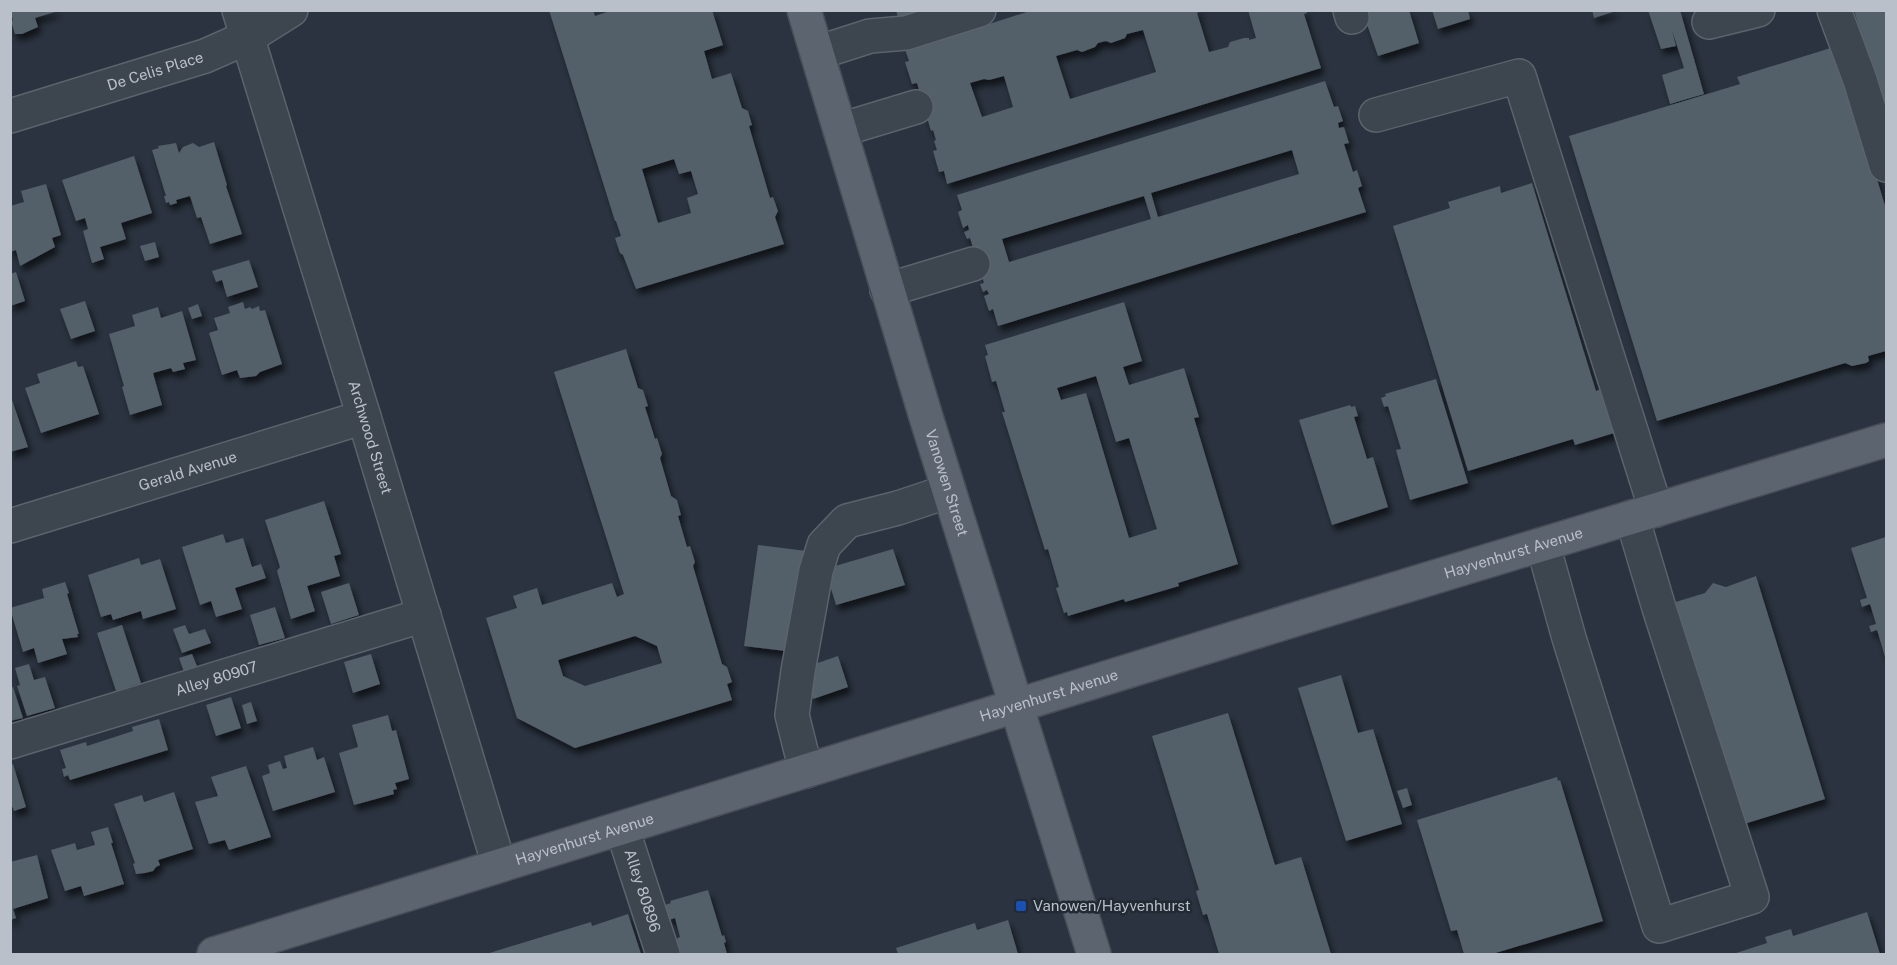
<svg xmlns="http://www.w3.org/2000/svg" width="1897" height="965" font-family="'Public Sans',sans-serif">
<defs>
<filter id="shadow"><feDropShadow dx="3.5" dy="6" stdDeviation="3" flood-color="#0009"/></filter>
</defs>
<rect width="100%" height="100%" fill="#2a333f"/>
<path fill="#535e69" fill-rule="evenodd" filter="url(#shadow)" d="M10,10H58V11L35,18L38,27L22,34H15L11,21L13,20Z
M549,10H593L595,16L613,10H712L723,45L704,51L712,79L731,73L742,108L748,111L752,125L749,126L770,198L773,197L778,211L775,217L784,244L636,289L623,255L620,253L615,238L621,236L616,221H615ZM674,159L679,174L691,171L698,194L687,198L691,213L658,223L642,169Z
M896,10H955L900,25Z
M1033,10H1203L1197,13L1209,52L1228,47L1230,42L1244,38H1249V40L1256,38L1248,10H1306L1307,13L1304,14L1321,68L947,184L944,171L939,172L933,151L937,150L934,141L936,140L933,130L931,131L917,83L912,84L905,62L909,61L905,49L919,42L920,46ZM1143,30L1156,72L1070,99L1056,56L1077,50L1082,52L1095,47L1098,43L1106,41L1111,43L1125,38L1127,34ZM1004,76L1013,107L982,117L970,83L984,79L989,80Z
M1362,10H1409L1419,43L1378,56Z
M1432,10H1468L1470,19L1438,29Z
M1592,10H1616V11L1594,18Z
M1648,10H1680L1704,94L1670,104L1662,75L1684,68L1672,30L1676,46L1661,49Z
M1854,10H1886V118Z
M1837,46L1886,209V351L1868,356L1869,361L1866,363L1852,366L1845,363L1657,421L1569,136L1740,84L1737,77Z
M1325,81L1334,107L1338,106L1343,121L1338,123L1339,128L1344,127L1349,143L1344,144L1353,172L1357,170L1362,186L1358,188L1366,212L998,326L993,309L989,311L984,296L989,294L987,290L983,292L980,284L984,283L970,238L967,239L964,232L969,230L968,225L963,228L958,212L962,210L957,195ZM1292,150L1299,174L1158,217L1151,193ZM1144,196L1151,219L1009,262L1002,239Z
M214,142L227,185L226,186L242,234L210,244L201,217L197,218L190,196L176,200L177,203L170,205L169,202L166,203L164,196H166L152,150L159,148L158,146L176,143L179,153L183,147L193,143L199,147Z
M134,156L152,213L121,223L126,239L100,247L104,259L92,263L83,231L88,229L85,218L76,221L62,180Z
M1532,183L1596,391L1601,389L1614,433L1575,445L1573,439L1468,471L1393,226L1450,208L1448,202L1500,186L1501,193Z
M46,184L61,235L52,238L55,247L20,266L16,250L10,252V206L24,202L21,191Z
M155,242L159,257L145,261L140,246Z
M249,260L258,287L227,297L222,280L216,282L212,271Z
M16,272L25,301L10,306V274Z
M85,301L95,331L71,339L60,309Z
M243,302L245,309L250,307L252,309L259,306L260,311L265,310L282,364L260,372L256,376L240,378L237,370L222,375L209,333L218,330L214,318L230,313L228,307Z
M1124,302L1142,361L1123,367L1129,385L1184,368L1199,417L1194,418L1238,564L1178,583L1179,586L1125,602L1124,599L1068,616L1067,612L1064,613L1056,588L1059,587L1048,549L1045,550L1002,412H1005L996,381L992,382L985,356L988,355L985,345ZM1096,376L1116,442L1129,438L1157,529L1129,538L1086,393L1061,400L1057,388Z
M198,304L202,316L192,319L188,308Z
M158,307L161,318L182,311L196,360L183,363L185,369L173,372L171,368L153,373L162,405L130,415L122,387L124,386L109,334L135,326L132,315Z
M626,349L638,388L643,390L648,406L645,407L655,439L657,438L662,454L660,458L671,496L677,500L681,515L678,516L687,547L690,546L695,562L693,566L722,664L727,667L732,682L727,684L732,700L575,748L517,718L486,618L517,608L513,596L537,588L542,605L612,583L617,597L624,594L554,372ZM635,636L657,646L662,663L585,686L563,676L558,660Z
M76,361L78,367L83,366L99,414L41,433L25,388L40,383L37,374Z
M1436,379L1468,483L1410,500L1396,450L1401,449L1388,406L1384,407L1381,398L1386,396L1385,394Z
M10,394L28,447L10,452Z
M1350,405L1351,407L1355,406L1358,416L1354,417L1367,459L1373,457L1388,507L1332,525L1299,420Z
M324,501L341,554L334,556L340,576L307,586L315,611L291,619L277,571L280,567L265,520Z
M223,534L226,543L243,538L252,567L261,564L266,578L235,588L242,609L216,617L211,601L200,605L182,547Z
M1886,537V660L1877,630L1871,632L1869,626L1876,624L1870,604L1862,607L1860,600L1867,598L1851,548Z
M758,545L807,551L794,652L744,646Z
M893,549L905,585L836,605L825,569Z
M139,558L141,565L160,559L176,609L143,619L141,611L113,620L111,614L101,617L88,575Z
M1756,576L1825,799L1744,824L1669,604L1705,593L1713,583L1726,587Z
M65,582L69,593L67,594L79,634H77L78,637L62,639L67,654L38,663L34,648L23,652L10,608L44,598L42,589Z
M349,583L359,615L331,624L321,592Z
M275,607L285,638L259,645L250,615Z
M122,625L141,683L116,691L97,633Z
M185,625L189,634L205,629L211,643L182,653L173,629Z
M192,654L197,666L184,672L179,658Z
M371,654L380,684L353,693L344,662Z
M838,656L848,687L813,699L803,668Z
M29,664L34,680L45,677L55,708L27,716L17,686L20,685L15,668Z
M1341,675L1358,733L1373,729L1402,824L1346,841L1298,688Z
M13,687L23,718L10,721V688Z
M231,697L241,728L216,736L206,705Z
M251,702L257,721L247,724L242,705Z
M1228,713L1275,865L1301,857L1331,954H1219L1207,914L1203,915L1196,891L1199,890L1152,736Z
M388,715L392,731L396,730L409,779L395,783L397,789L393,790L394,794L354,805L339,753L358,747L352,725Z
M159,719L168,750L70,780L68,775L64,777L62,769L66,768L60,750L86,742L87,746L133,731L132,727Z
M313,747L317,760L324,757L335,792L273,811L262,776L270,773L268,765L280,761L283,769L287,768L284,756Z
M13,764L26,807L14,811L10,801V765Z
M246,766L271,837L229,850L225,840L209,844L195,802L218,796L211,777Z
M1557,777L1558,781L1560,780L1603,921L1492,954H1464L1457,930L1451,931L1417,820Z
M1407,788L1412,805L1403,808L1397,791Z
M174,792L193,849L158,860L160,865L156,867L153,871L145,873L136,874L133,864L135,863L114,804L142,795L144,802Z
M108,827L113,843H111L124,884L84,896L81,886L65,891L51,850L75,843L77,850L95,845L91,832Z
M37,855L48,898L13,909L16,918L10,920V862Z
M708,890L722,936L724,935L726,942L724,943L727,954H681L676,939L680,937L675,918L669,920L665,905L671,903L670,901Z
M1867,912L1880,954H1733L1767,943L1765,937L1791,929L1793,936Z
M628,914L641,954H486L591,922L592,926Z
M1008,920L1018,954H898L896,948L975,923L977,930Z"/>
<g fill="none" stroke-linecap="round" stroke-linejoin="round">
<defs>
<g id="minor">
<path id="s1" d="M239,10L364,417L499,865"/>
<path d="M1350,10L1352,17"/>
<path d="M1834,10L1860,80L1886,165"/>
<path d="M1709,22L1758,10"/>
<path d="M817,53L870,36L906,33L979,10"/>
<path d="M1376,115L1519,76L1656,510"/>
<path id="s2" d="M10,116L205,56L248,37L291,10"/>
<path d="M840,130L916,107"/>
<path d="M887,290L973,264"/>
<path id="s3" d="M10,526L364,417"/>
<path d="M1543,545L1569,638L1659,926L1752,897L1659,608L1632,517"/>
<path id="s4" d="M10,742L424,615"/>
<path d="M806,771L792,715L798,671L816,571L824,545L847,521L898,508L949,491"/>
<path id="s5" d="M622,828L663,954"/>
</g>
<g id="major">
<path id="s6" d="M804,10L926,417L1094,954"/>
<path id="s7" d="M214,954L1303,617L1886,440"/>
</g>
</defs>
<use href="#minor" stroke="#5b636c" stroke-width="36"/>
<use href="#major" stroke="#474e58" stroke-width="36"/>
<use href="#minor" stroke="#3d454f" stroke-width="33"/>
<use href="#major" stroke="#5c646f" stroke-width="33"/>
</g>
<rect fill="#1a4fb4" stroke="#222a34" stroke-width="2" x="1015" y="900" width="12" height="12" rx="3"/>
<g text-anchor="middle" stroke-width="5" stroke-linejoin="round" paint-order="stroke">
<g font-size="15" fill="#bac0c9" stroke="#222a34">
<text dy="5" stroke="none"><textPath href="#s2" startOffset="152">De Celis Place</textPath></text>
<text dy="5" stroke="none"><textPath href="#s1" startOffset="447">Archwood Street</textPath></text>
<text dy="5" stroke="none"><textPath href="#s3" startOffset="186">Gerald Avenue</textPath></text>
<text dy="5" stroke="none"><textPath href="#s6" startOffset="494">Vanowen Street</textPath></text>
<text dy="5" stroke="none"><textPath href="#s7" startOffset="1360">Hayvenhurst Avenue</textPath></text>
<text dy="5" stroke="none"><textPath href="#s4" startOffset="216">Alley 80907</textPath></text>
<text dy="5" stroke="none"><textPath href="#s7" startOffset="874">Hayvenhurst Avenue</textPath></text>
<text dy="5" stroke="none"><textPath href="#s7" startOffset="388">Hayvenhurst Avenue</textPath></text>
<text dy="5" stroke="none"><textPath href="#s5" startOffset="66">Alley 80896</textPath></text>
</g>
<g font-size="15" fill="#bac0c9" stroke="#222a34" text-anchor="start">
<text x="1033" y="911">Vanowen/Hayvenhurst</text>
</g>
</g>
<rect width="1897" height="965" fill="none" stroke="#bac0c9" stroke-width="24"/>
</svg>
